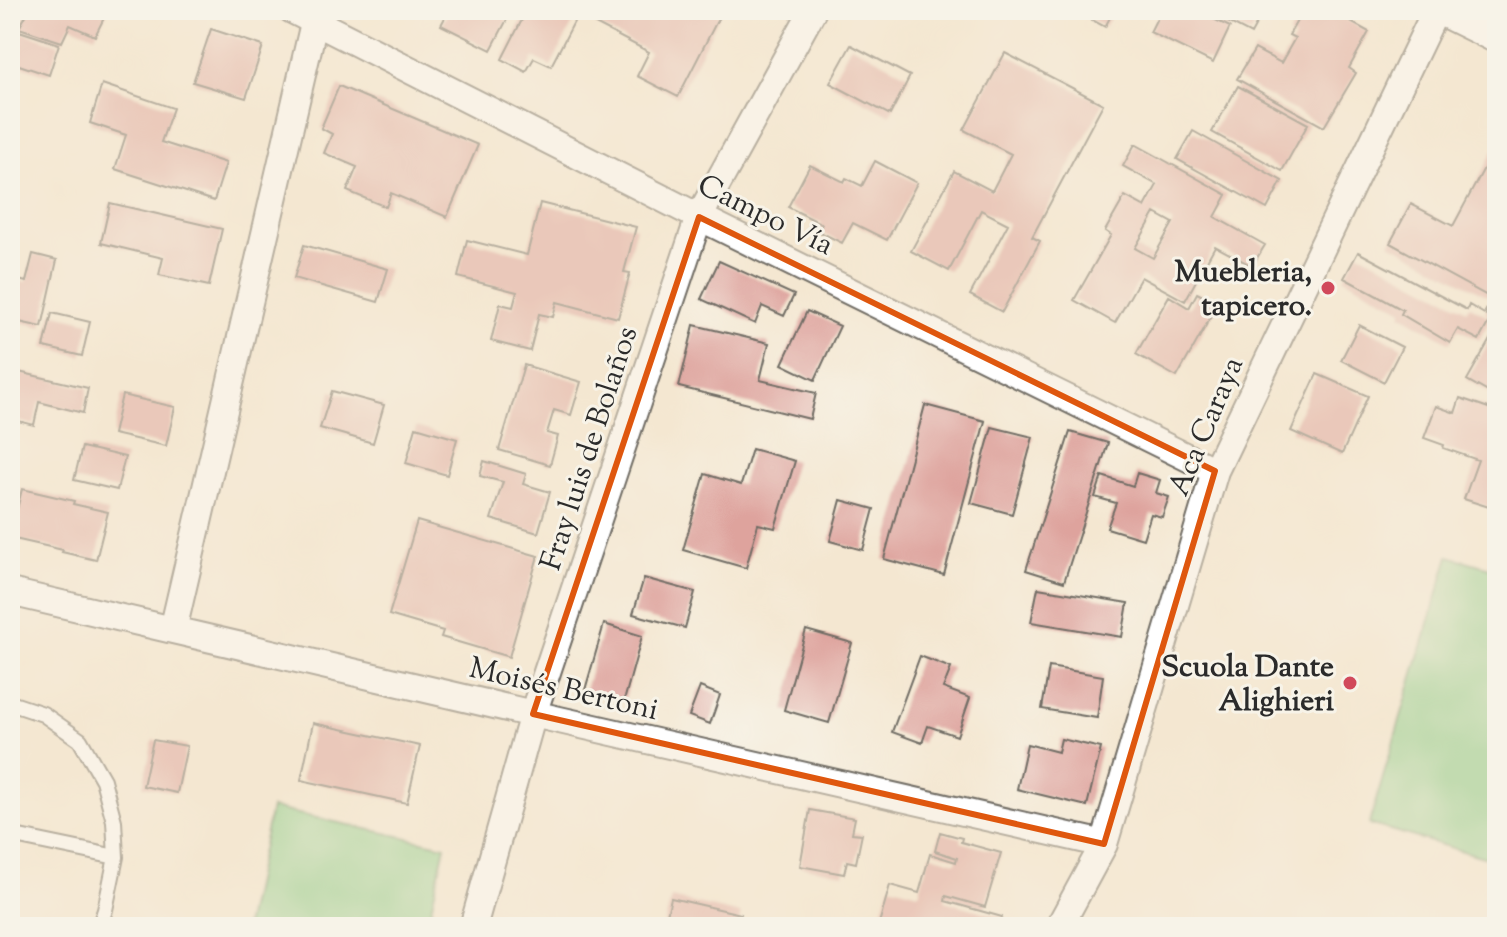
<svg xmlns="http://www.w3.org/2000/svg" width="1507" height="937" font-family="'Sorts Mill Goudy',serif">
<rect width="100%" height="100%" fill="#f7f3e8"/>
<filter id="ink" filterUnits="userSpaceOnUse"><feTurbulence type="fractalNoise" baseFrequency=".0125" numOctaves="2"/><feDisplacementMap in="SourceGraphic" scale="16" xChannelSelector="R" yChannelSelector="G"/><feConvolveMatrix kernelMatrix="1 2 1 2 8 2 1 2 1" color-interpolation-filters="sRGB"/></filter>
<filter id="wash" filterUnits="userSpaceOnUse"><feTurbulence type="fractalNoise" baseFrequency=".006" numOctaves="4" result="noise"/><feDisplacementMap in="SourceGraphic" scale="32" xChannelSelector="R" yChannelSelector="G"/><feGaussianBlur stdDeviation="1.8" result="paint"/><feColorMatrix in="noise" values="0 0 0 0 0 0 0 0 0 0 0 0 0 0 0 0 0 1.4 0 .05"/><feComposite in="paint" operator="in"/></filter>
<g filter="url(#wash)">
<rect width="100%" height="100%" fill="#f4e7d1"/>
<path fill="#85cc87" stroke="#587c59" stroke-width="2" d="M1449,556L1497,570V861L1369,824Z
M271,808L445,846L427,927H245Z"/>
<g id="blocks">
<path fill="#dea39d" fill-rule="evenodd" d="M29,10H108L95,36L70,25L62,42L19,28Z
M449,10H512L491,50L441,25Z
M527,10H566L565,12L576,18L551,66L534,58L526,72L502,59Z
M585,10H711L720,15L678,97L637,76L649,52L582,17Z
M1074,10H1114L1105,27Z
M1161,10H1195L1230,27L1213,63L1150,32Z
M1205,10H1264L1251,34Z
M1303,10H1329L1369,32L1349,68L1356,73L1324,127L1237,79L1255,49L1281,63L1295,38L1289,35Z
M10,28L59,44L49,75L10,62Z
M211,29L263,46L246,98L193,82Z
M851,45L910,76L890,115L830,83Z
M1005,53L1103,104L1032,237L1040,241L1002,312L970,295L1008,224L981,210L949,271L911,251L954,171L992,191L1011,154L964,130Z
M10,66L17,68L11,87H10Z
M102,84L173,108L161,142L226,163L214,201L115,169L126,135L90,123Z
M339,86L478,145L447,217L391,193L386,207L347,191L357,167L324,153L332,134L321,128Z
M1238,86L1308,124L1282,171L1212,132Z
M1193,131L1282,181L1267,209L1177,159Z
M1135,144L1227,195L1215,217L1265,245L1252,266L1215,246L1185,301L1141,277L1115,323L1074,300L1111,235L1105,231L1125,196L1145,207L1157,185L1123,166ZM1155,213L1173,223L1153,258L1135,248Z
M1497,144V282L1489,297L1390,243L1411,204L1453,226Z
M875,161L917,183L887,240L853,223L842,243L818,231L822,224L788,207L810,165L844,182L846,178L862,186Z
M110,203L222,229L209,286L159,275L163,258L101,243Z
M540,203L636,227L624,272L630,273L618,318L557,302L553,317L539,314L530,351L491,341L500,304L513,307L517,292L458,277L467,240L527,255Z
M304,245L388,269L378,302L294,278Z
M1358,252L1467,310L1469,305L1491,318L1479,340L1458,329L1450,343L1401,314L1403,310L1344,278Z
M33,254L57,260L42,327L10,320L19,280L26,282Z
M719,261L794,295L784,316L762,306L755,324L701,299Z
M1497,290V319L1485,312Z
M1197,293L1218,304L1177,377L1136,354L1169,296L1189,308Z
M807,311L840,326L815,380L782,364Z
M52,313L90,322L82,356L44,347Z
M694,325L769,343L760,380L816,393L810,419L679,387Z
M1359,325L1402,347L1384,382L1341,360Z
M1497,327V397L1467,380Z
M524,365L581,382L571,415L554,410L547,433L558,436L550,465L499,450Z
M10,370L88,388L83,413L39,402L34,425L10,419Z
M1317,374L1368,396L1342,454L1291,431Z
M332,391L384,405L373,443L320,428Z
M122,395L175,407L166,446L113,434Z
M1460,398L1497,411V486L1489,507L1464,499L1478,460L1443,448L1444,445L1424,438L1436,406L1455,413Z
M925,405L985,421L944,575L884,559Z
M416,427L457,439L447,475L406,463Z
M992,427L1033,437L1012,514L971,503Z
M1070,432L1108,443L1064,582L1026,570Z
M82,447L125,457L117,490L74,480Z
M752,449L795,461L775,528L758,524L746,568L683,550L705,474L741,485Z
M484,461L526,474L523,484L550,492L538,533L491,519L503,482L480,476Z
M1137,473L1160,480L1156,493L1169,497L1162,517L1151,514L1143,539L1107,528L1116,503L1095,497L1102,476L1133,486Z
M22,489L74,501L73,504L108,512L96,560L62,552L63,550L10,538Z
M841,500L874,509L863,550L830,541Z
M417,521L538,556L509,657L441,637L443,631L389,615Z
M644,578L695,592L685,628L633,614Z
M1038,588L1128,603L1122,637L1031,622Z
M604,624L642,636L624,701L585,690Z
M806,630L852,643L829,723L784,710Z
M920,656L951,668L943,688L970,698L957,736L928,726L922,743L892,732Z
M1049,667L1103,676L1097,718L1042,709Z
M700,687L720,695L710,724L689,716Z
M313,723L420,746L407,803L301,780Z
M1061,739L1101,748L1087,806L1017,789L1027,744L1058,752Z
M153,740L187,746L177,793L143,786Z
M810,810L855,818L852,833L862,834L856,863L847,861L844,874L800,866Z
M940,832L962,838L961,842L1001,853L985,907L946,896L945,901L1002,917L1000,927H878L890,885L919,893L930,854L956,862L957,858L935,851Z
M671,898L741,914L738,927H664Z"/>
</g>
</g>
<g filter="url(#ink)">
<use href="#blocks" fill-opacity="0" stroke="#716d65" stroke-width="2"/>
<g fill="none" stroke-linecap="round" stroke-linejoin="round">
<defs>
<path id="service" d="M10,703L43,714L80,740L103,780L114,821L116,857L105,910L99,927
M10,835L116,857"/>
<path id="minor" d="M292,10L699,217L1215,471
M1436,10L1497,40
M10,592L533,714L1104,844
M173,630L317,10
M473,927L533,714L699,217L813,10
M1059,927L1104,844L1215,471L1436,10"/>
</defs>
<use href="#service" stroke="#716d65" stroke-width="18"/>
<use href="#minor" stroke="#716d65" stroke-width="30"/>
<use href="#service" stroke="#fff" stroke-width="14"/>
<use href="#minor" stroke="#fff" stroke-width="26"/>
</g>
</g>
<path d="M0 0H1507V937H0ZM699,217L1215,471L1104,844L533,714Z" fill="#f4e7d1" fill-opacity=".55" fill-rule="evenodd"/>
<path fill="none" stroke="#df570e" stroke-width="6" stroke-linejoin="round" d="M699,217L1215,471L1104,844L533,714Z"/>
<g fill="#d1495b" stroke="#f7f3e8" stroke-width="3">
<circle cx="1328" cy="288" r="8"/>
<circle cx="1350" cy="683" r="8"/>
</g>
<g text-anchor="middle" stroke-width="6" stroke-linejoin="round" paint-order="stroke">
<g font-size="30" fill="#2b2b2b" stroke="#f7f3e8">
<text transform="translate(766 214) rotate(26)" y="10">Campo Vía</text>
<text transform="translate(1205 426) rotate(-67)" y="10">Aca Caraya</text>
<text transform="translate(588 448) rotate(-72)" y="10">Fray luis de Bolaños</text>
<text transform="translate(564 688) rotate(13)" y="10">Moisés Bertoni</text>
</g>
<g font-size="30" font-weight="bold" fill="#2b2b2b" stroke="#f7f3e8" text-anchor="end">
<text x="1312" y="281">Muebleria,<tspan x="1312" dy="34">tapicero.</tspan></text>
<text x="1334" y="676">Scuola Dante<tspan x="1334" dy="34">Alighieri</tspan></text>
</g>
</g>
<rect width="1507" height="937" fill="none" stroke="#f7f3e8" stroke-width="40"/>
</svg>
